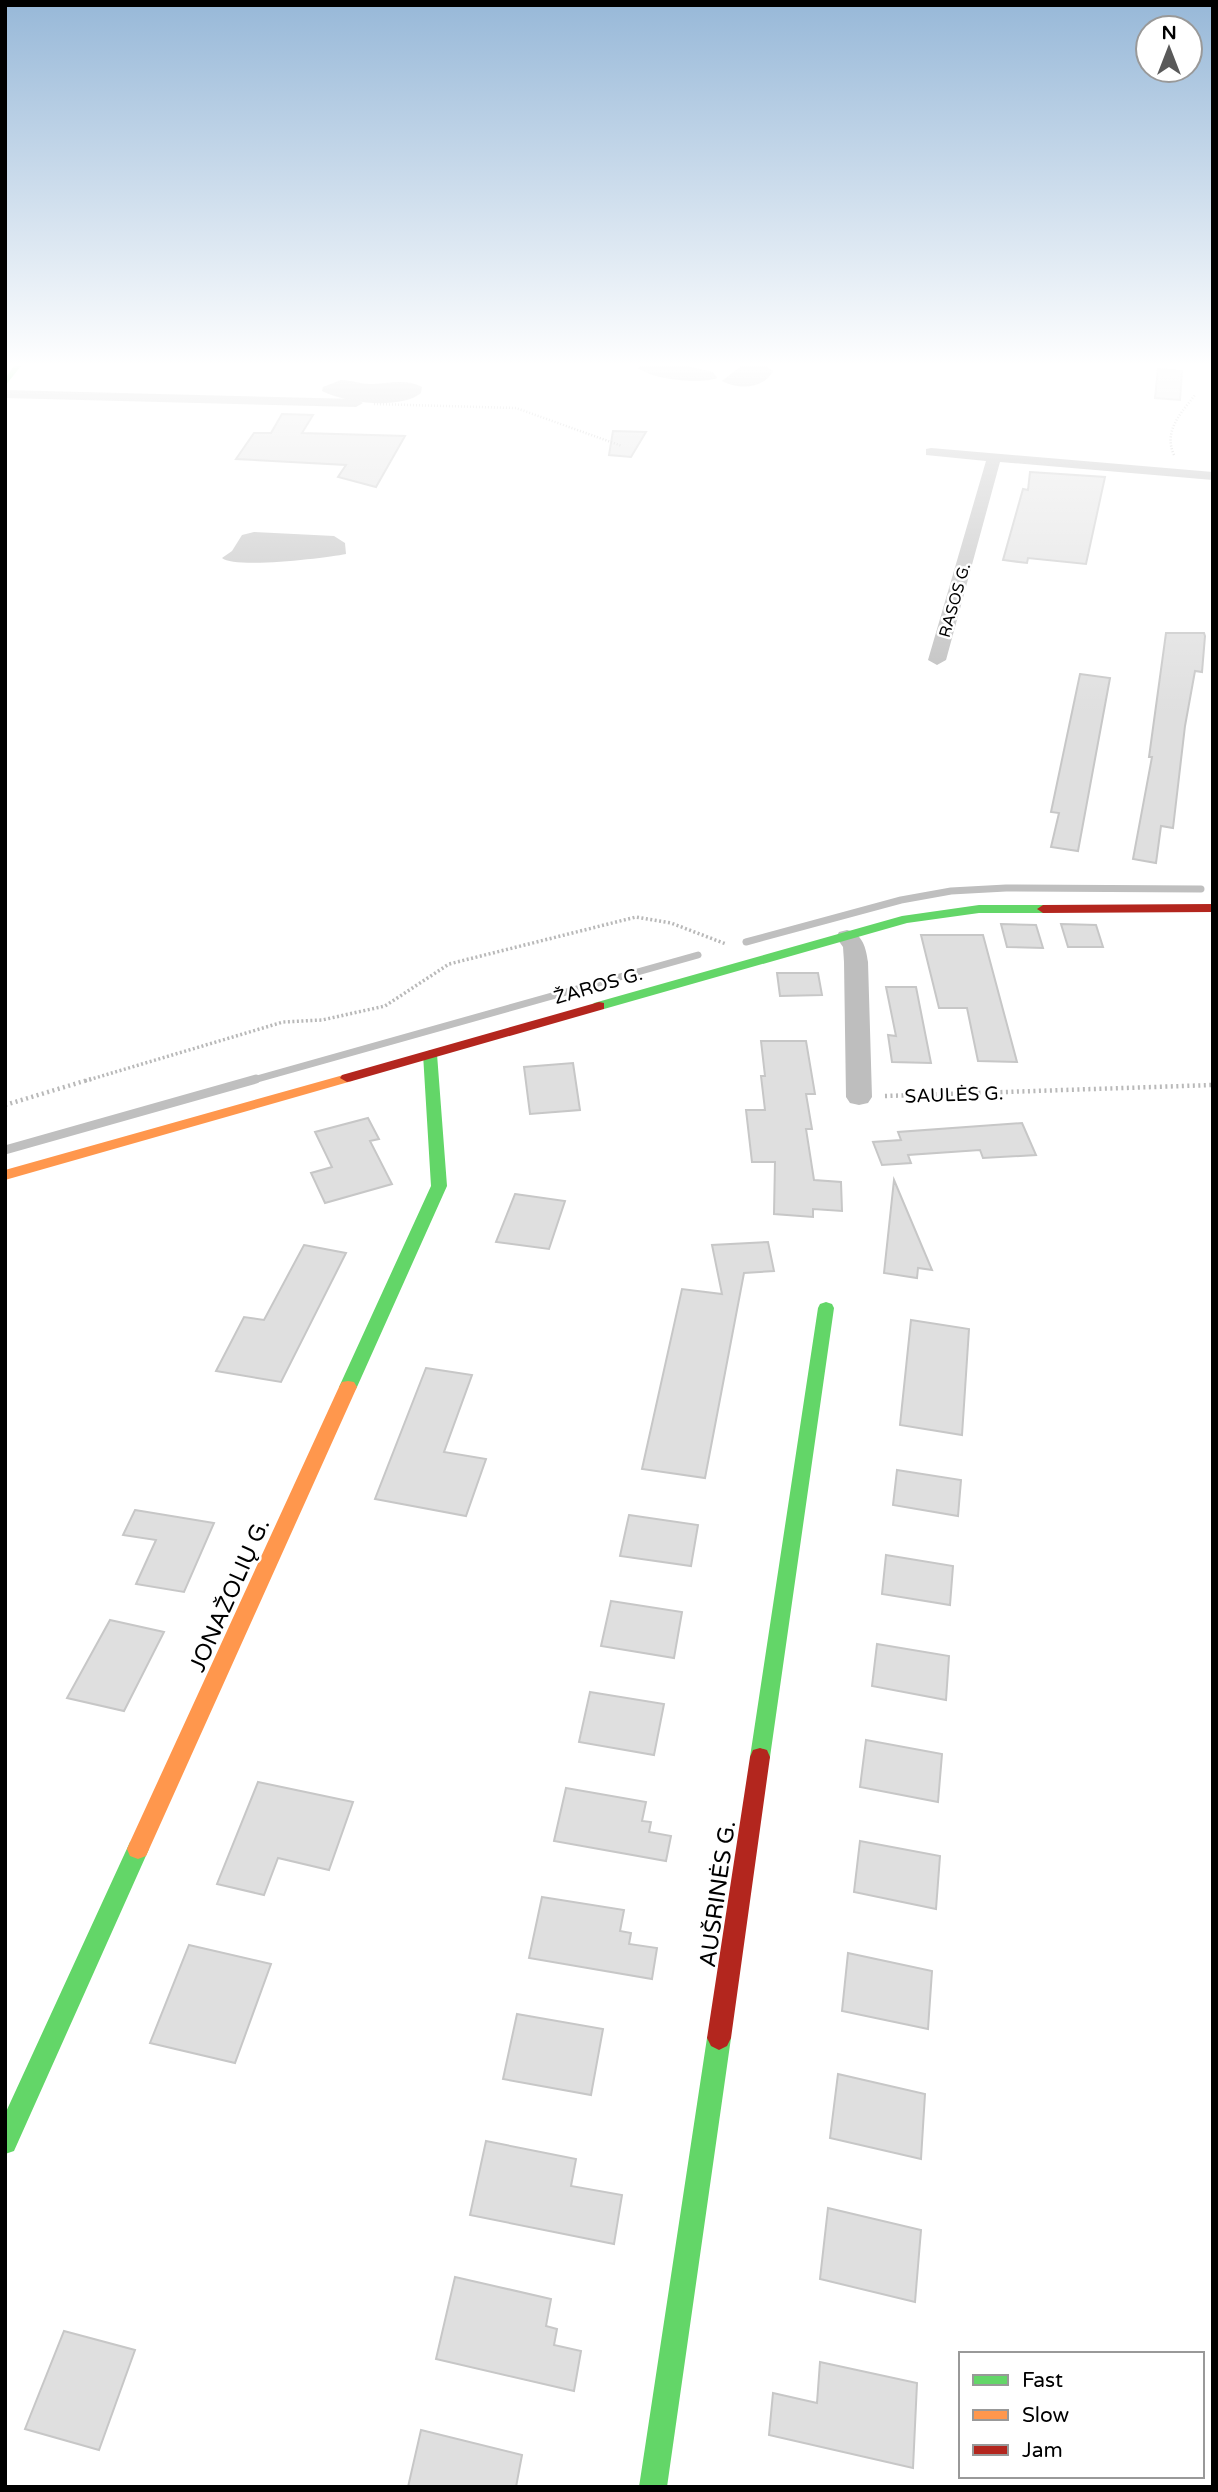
<svg xmlns="http://www.w3.org/2000/svg" width="1218" height="2492" font-family="'Varela Round',sans-serif">
<rect width="100%" height="100%" fill="#fff"/>
<path fill="#bfbfbf" d="M641,366H687L713,372L717,378C701,385 651,379 638,368Z
M741,366H766L773,371C764,389 738,390 722,381Z
M341,380C351,380 361,384 370,384C388,384 405,378 422,387L421,393C400,410 345,403 322,391L323,387Z
M254,532L334,536L345,543L346,554C326,558 235,569 222,558L232,551L242,535Z"/>
<g fill="none" stroke-linecap="round" stroke-linejoin="round">
<path stroke="#bfbfbf" stroke-width="7" d="M746,942L901,900L951,891L1006,888L1201,889
M250,1081L698,955"/>
<path stroke="#bfbfbf" stroke-width="9" d="M5,1150L256,1079"/>
</g>
<path fill="#dfdfdf" stroke="#c7c7c7" stroke-width="2" d="M1158,369L1182,371L1180,400L1155,398Z
M282,414L313,415L302,433L405,436L376,487L338,477L346,465L236,459L254,433H271Z
M613,431L646,432L631,457L609,455Z
M1030,472L1105,477L1086,564L1028,558L1027,563L1003,560L1023,489L1028,490Z
M1166,633H1204L1205,636L1202,672L1195,671L1185,726L1173,828L1161,826L1156,863L1133,859L1152,757H1149Z
M1080,674L1110,678L1078,851L1051,847L1059,813L1051,812Z
M1001,924L1036,925L1043,948L1007,947Z
M1061,924L1096,925L1103,947H1068Z
M921,935H983L1017,1062L978,1061L967,1008H939Z
M777,973H818L822,995L780,996Z
M886,987H916L931,1063L892,1062L888,1035L896,1036Z
M761,1041H806L815,1094H806L812,1129H806L814,1180L841,1182L842,1211L813,1209V1217L774,1214L775,1162H752L746,1110H765L761,1076H765Z
M573,1063L580,1110L530,1114L524,1067Z
M368,1118L379,1139L370,1141L392,1184L325,1203L311,1173L332,1167L315,1132Z
M1022,1123L1036,1155L983,1158L980,1150L908,1155L911,1163L882,1165L873,1142L901,1140L898,1132Z
M894,1180L932,1270L918,1268L917,1278L884,1273Z
M515,1194L565,1201L549,1249L496,1242Z
M768,1242L774,1271L744,1273L705,1478L642,1469L682,1289L722,1294L712,1245Z
M304,1245L346,1253L281,1382L216,1371L244,1317L264,1320Z
M911,1320L969,1329L962,1435L900,1425Z
M426,1368L472,1375L444,1452L486,1459L466,1516L375,1499Z
M897,1470L961,1480L958,1516L893,1505Z
M135,1510L214,1523L184,1592L136,1584L156,1540L123,1535Z
M629,1515L698,1525L691,1566L620,1556Z
M886,1555L953,1566L950,1605L882,1594Z
M611,1601L682,1612L674,1658L601,1646Z
M110,1620L164,1632L124,1711L67,1698Z
M877,1644L949,1656L946,1700L872,1686Z
M590,1692L664,1704L654,1755L579,1742Z
M866,1740L942,1754L938,1802L860,1787Z
M258,1782L353,1802L329,1870L278,1858L264,1895L217,1884Z
M566,1788L646,1802L642,1821L651,1822L649,1832L671,1836L666,1861L554,1841Z
M860,1841L940,1856L936,1909L854,1892Z
M542,1897L624,1910L620,1931L631,1933L629,1944L657,1948L652,1979L529,1958Z
M189,1945L271,1964L235,2063L150,2043Z
M848,1953L932,1971L928,2029L842,2011Z
M517,2014L603,2029L591,2095L503,2079Z
M838,2074L925,2094L921,2159L830,2138Z
M486,2141L576,2159L571,2186L622,2195L614,2244L470,2215Z
M828,2208L921,2230L915,2302L820,2279Z
M455,2277L551,2299L546,2326L557,2329L554,2345L581,2351L574,2391L436,2359Z
M64,2331L135,2350L99,2450L25,2429Z
M820,2362L917,2383L913,2468L769,2435L773,2393L817,2403Z
M421,2430L522,2455L516,2487H408Z"/>
<g fill="none" stroke-linecap="round" stroke-linejoin="round">
<path stroke="#b9b9b9" stroke-width="2.5" stroke-dasharray="1 2" stroke-linecap="butt" d="M374,404L516,408L622,446
M1174,455C1163,431 1181,413 1195,395"/>
<path stroke="#b9b9b9" stroke-width="3.5" stroke-dasharray="2 2.5" stroke-linecap="butt" d="M85,1081L283,1022L322,1020L385,1006L449,964L636,917L671,923L726,944"/>
<path stroke="#b9b9b9" stroke-width="4.5" stroke-dasharray="2 3.5" stroke-linecap="butt" d="M885,1096L1213,1085
M5,1105L91,1079"/>
<path fill="#bebebe" fill-rule="evenodd" d="M5,390L356,399L363,403L356,407L5,398Z
M931,448L1213,472V480L1000,462L946,660L937,665L928,660L986,461L926,455V449Z
M847,930C863,934 866,948 868,962L872,1097L868,1103L859,1105L850,1103L846,1097L844,962L843,947L836,937L839,932Z"/>
<path fill="#63d668" fill-rule="evenodd" d="M14,366H21L5,386V379Z
M979,905H1043L1049,909L1043,913H979L907,923L604,1009H594L592,1006L594,1003L902,916Z
M430,1050L437,1054L447,1186L357,1387L354,1392H342L339,1387L431,1186L423,1054Z
M826,1302L832,1304L834,1308L770,1757L767,1764L760,1766L753,1764L750,1757L818,1308L820,1304Z
M138,1839L146,1842L149,1849L14,2151L5,2154V2114L130,1842Z
M719,2026L727,2030L731,2038L667,2487H639L707,2038L711,2030Z"/>
<path fill="#ff974d" fill-rule="evenodd" d="M347,1074L354,1078L352,1081L5,1180V1170Z
M348,1381L354,1382L357,1387L146,1856L138,1859L130,1856L127,1849L130,1842L339,1387L342,1382Z"/>
<path fill="#b3261e" fill-rule="evenodd" d="M1213,904V912L1043,913L1037,909L1043,905Z
M599,1002L604,1003V1009L352,1081L347,1082L340,1078L342,1075Z
M760,1748L767,1750L770,1757L731,2038L727,2046L719,2050L711,2046L707,2038L750,1757L753,1750Z"/>
</g>
<linearGradient id="sky" x2="0" y2="1"><stop stop-color="#97b8d8"/><stop offset="0.51" stop-color="#fff"/><stop offset="1" stop-color="#fff" stop-opacity="0"/></linearGradient>
<rect width="1218" height="715" fill="url(#sky)"/>
<g text-anchor="middle" stroke-width="5" stroke-linejoin="round" paint-order="stroke">
<g font-size="16" fill="#000" stroke="#fff">
<text transform="translate(954 600) rotate(-74)" y="6">RASOS G.</text>
</g>
<g font-size="19" fill="#000" stroke="#fff">
<text transform="translate(598 985) rotate(-16)" y="7">ŽAROS G.</text>
<text transform="translate(954 1094) rotate(-2)" y="7">SAULĖS G.</text>
</g>
<g font-size="23" fill="#000" stroke="#fff">
<text transform="translate(229 1595) rotate(-66)" y="8">JONAŽOLIŲ G.</text>
<text transform="translate(717 1894) rotate(-82)" y="8">AUŠRINĖS G.</text>
</g>
</g>
<rect width="1218" height="2492" fill="none" stroke="#000000" stroke-width="14"/>
<rect x="959" y="2352" width="245" height="126" fill="#ffffff" stroke="#999999" stroke-width="2"/>
<rect x="973" y="2375" width="35" height="10" fill="#63d668" stroke="#999999" stroke-width="2"/>
<text x="1022" y="2387" font-size="21" fill="#000000">Fast</text>
<rect x="973" y="2410" width="35" height="10" fill="#ff974d" stroke="#999999" stroke-width="2"/>
<text x="1022" y="2422" font-size="21" fill="#000000">Slow</text>
<rect x="973" y="2445" width="35" height="10" fill="#b3261e" stroke="#999999" stroke-width="2"/>
<text x="1022" y="2457" font-size="21" fill="#000000">Jam</text>
<g transform="translate(1169 49)"><circle r="33" fill="#ffffff" stroke="#999999" stroke-width="2"/>
<path d="M0-5L12 26L0 18L-12 26Z" fill="#595959"/>
<text y="-10" font-size="19" font-weight="bold" text-anchor="middle" fill="#000000">N</text>
</g>
</svg>
